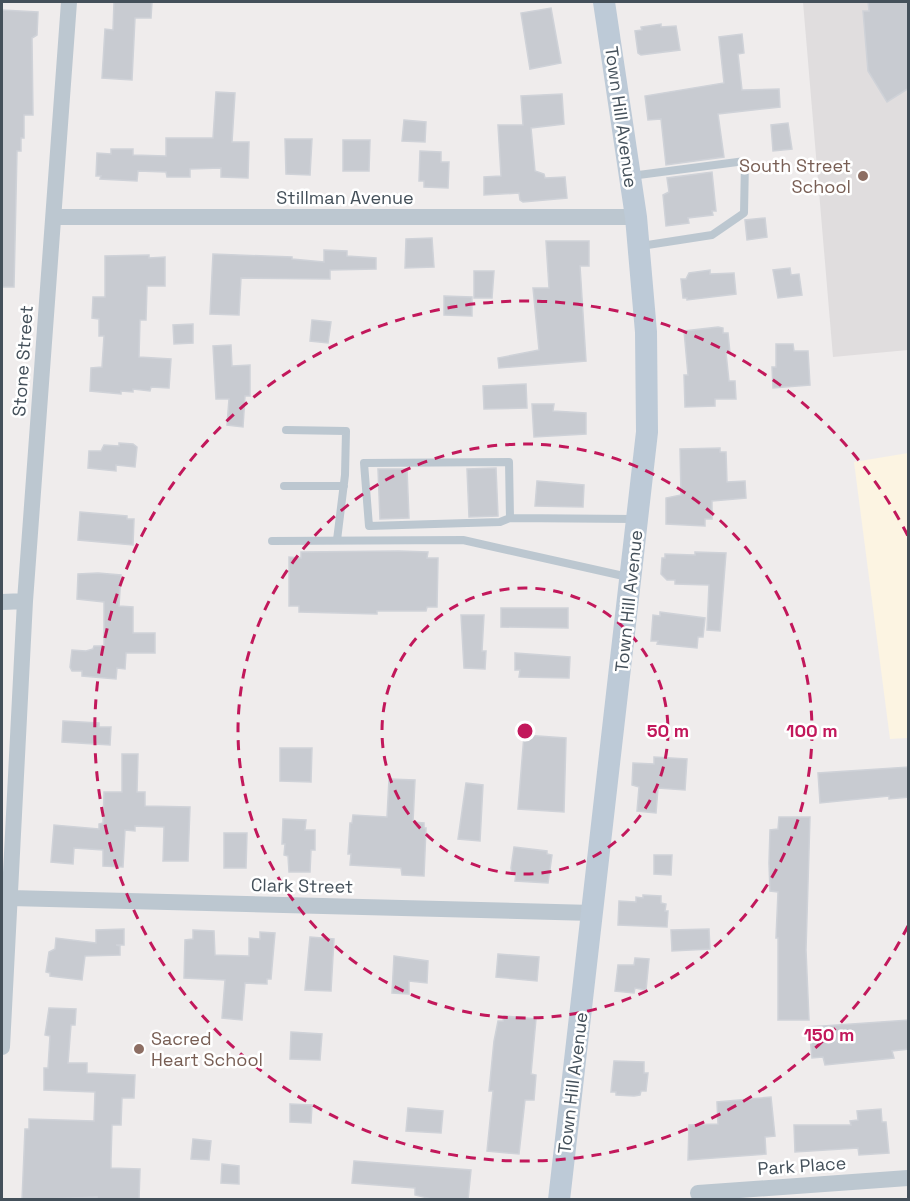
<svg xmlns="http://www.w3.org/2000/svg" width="910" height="1201" font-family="'Space Grotesk',sans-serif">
<rect width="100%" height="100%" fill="#efecec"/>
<path fill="#fcf4e2" d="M908,453V738L890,739L854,462Z"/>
<path fill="#e0ddde" d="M803,2H908V350L833,357Z"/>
<path fill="#c8cbd1" stroke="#cfd2d8" stroke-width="1.5" d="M114,2H152L151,18H135L132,80L102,78L105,29L113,30Z
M868,2H909V88L887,102L868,71L863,11H869Z
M551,8L561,63L530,69L521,13Z
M2,10L38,12L37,35L32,38L33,115H24V138H21V151H17L14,287H2Z
M661,24V27L676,26L680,50L641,55L638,53L635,31L642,30L641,27Z
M742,34L744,53L738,54L742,90L779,89L780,107L718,114L724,157L666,165L661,119L648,120L645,96L724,83L719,37Z
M216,92L235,93L232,142H249L248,178L221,177V168L190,169V177H167L166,172L138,171L137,181L100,179L101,176H96L97,153L111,154V149H133V155L166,156V138H213Z
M562,94L564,124L531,128L535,171L544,174L545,178L565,177L567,198L523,202L520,200L519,193L484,195V177L501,176L498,125H523L521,96Z
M404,120L426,122L425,142L402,141Z
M788,123L792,149L773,151L771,125Z
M285,139H312L310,175L286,174Z
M343,140H370L369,171H343Z
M420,151L441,152V162H449L448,188L424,187V181H419Z
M712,172L716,211H712L713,215L688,218L689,223L666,226L663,195L669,192L667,178Z
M765,218L767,237L747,240L745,220Z
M432,238L434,267L405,268L406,239Z
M546,241H589V266H580L586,361L499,368L498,358L539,350L533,288H549Z
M324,250L347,251V256L376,258V269L330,270V279L241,278L239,315L210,314L213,254L292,257V259L324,262Z
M149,255V258L165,257V286H147L146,320H140L139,357L171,359L169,388L151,387L150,391L133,389V392L121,391V394L90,391L91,368L102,367L104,336H99V319L92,318L93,297H105V256Z
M790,268L791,275L799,274L802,295L778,298L773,270Z
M710,270V274L734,273L736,294L687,300V298H683L681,279H686L689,273Z
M474,271H494L492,298H474Z
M444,296L472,297V316L444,315Z
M312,320L331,322L328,343L310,341Z
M193,324V343L174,344L173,325Z
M718,327L723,328V333H728L730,353H726L729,381H735L736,399H715V406L685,407L684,375H688L684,331Z
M776,344H793L794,351H808L810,385L773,388L772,367H776Z
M231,345L232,366L250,365V396H245L243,427L227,425L229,399H216L213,346Z
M526,384L527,408L484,409L483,386Z
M532,404H554L553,411L586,413V434L534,437Z
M119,443L133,444L137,447L135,467L116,465V471L88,468L89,451H101L104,445L119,446Z
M720,448V452H726L727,482L745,481L746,498L712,501V519H705V526L666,524V498L681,495L680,449Z
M496,468L498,516L469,517L467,469Z
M378,469H407L409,518L380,519Z
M537,481L584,485L583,507L535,506Z
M80,512L127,516V519H134L133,545L78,540Z
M399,551L428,552L427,558H438L437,607H427L426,611H377V614L299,612V606H289V557L301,558V552Z
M695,552L726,553L720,631L707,630L709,585L675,584V580H667L661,574L662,558H665V554L695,555Z
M98,573L121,575L119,606L133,607V633H155V653H126L125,669L117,668L116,679L82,676V671H72L70,667L72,650L86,651L93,649L94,646H104V602L77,599L78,574Z
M501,608H568V628L501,627Z
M660,612L705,618L703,637H698L697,648L657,644L658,641H651L653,615L660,616Z
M461,615H484L482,651H486L485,669L464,668Z
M515,653L570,657L569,678L519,677L520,670H515Z
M63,721L99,723V727H111L110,745L62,742Z
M524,735L566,738L564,812L518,809Z
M280,748H312L311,782L280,781Z
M122,754H138L137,792H145V806L190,807L188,861H163L164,827L135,826V831L125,830L123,867L103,866V850L74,848L73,864L51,862L54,825L99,829V824L103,823L104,792H122Z
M654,757L687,759L685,790L658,788L656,813L637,811L639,787L632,785L633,763L654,764Z
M909,767V797L889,799V796L820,803L818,773Z
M389,779L415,780L413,822L424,823V828H426L424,876L402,875L401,868L350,865L351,854H348L350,823H352L353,815L387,817Z
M466,783L483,785L480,841L458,839Z
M779,817H810L806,950L809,1020H778V938H776L778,892L770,891L769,863L770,830L778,829Z
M283,819L306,820L305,830H315V850H311L310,872H289L288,856L284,855L285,844H282Z
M224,833H247L246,868H224Z
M514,847L547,851V854L552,855L548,883L515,881L516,874H512L511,868Z
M654,855H672L671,875L654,874Z
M643,895L661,896V903L666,904L665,911H668L667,927L618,925L619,901L636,902V897L643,898Z
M124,929V945H116L120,946V955L85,956L82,980L50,976V973L46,972L49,952L55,949L56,938L96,943V930Z
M709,929L710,949L672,951L671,930Z
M193,930L214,931L215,955L249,956V938L260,939V932L275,933L271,979H267V984L245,983L242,1020L222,1018L225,980L184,978L185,940L193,939Z
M310,937L334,939L331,991L305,990Z
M498,954L539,957L537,981L496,977Z
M394,956L428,961L427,983L409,981V994L392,993Z
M635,958L649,959L646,990L635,988L634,993L615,991L618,965H634Z
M49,1008L76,1009L75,1025H71L68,1063H87V1073L135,1075L134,1098H122L121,1125H112L111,1159V1168L140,1169L139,1200H97V1197L22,1200L25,1129H29V1119L94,1121L95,1092L44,1090V1068H48L50,1036L45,1035Z
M504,1016L536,1019L531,1074L536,1075L534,1100H525L519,1154L487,1151L493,1091H489L494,1041L498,1021H503Z
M909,1020V1049L892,1051L894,1058L825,1065L823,1057L812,1058L809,1027Z
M291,1032L322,1034L320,1060L290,1059Z
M614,1061L644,1062V1073H648L646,1091H641L640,1095L634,1096L616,1095V1092H611Z
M771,1097L775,1136L765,1137L766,1154L688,1160L689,1125L718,1124L717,1102Z
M290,1104L312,1105L311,1123L290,1122Z
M408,1108L443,1111L441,1133L406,1131Z
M881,1109L882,1122H886L889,1153L859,1155L858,1148L795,1152L794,1125H851L850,1121L858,1120L857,1111Z
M193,1139L211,1141L209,1160L191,1159Z
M354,1161L471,1170L468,1200H436L415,1195V1188L352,1183Z
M222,1164L239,1166V1184L221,1183Z"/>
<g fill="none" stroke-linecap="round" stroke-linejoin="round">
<path stroke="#bcc7d0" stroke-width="8" d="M631,176L745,161L744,213L712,235L641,246
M286,430L346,431L345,475L337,540
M284,486H344
M510,518L500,522L369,526L364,463L509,462L510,518L634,519
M272,541L463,540L628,577"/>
<path stroke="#bcc7d0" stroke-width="16" d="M54,217H636
M2,602L25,601
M10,898L593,913
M2,1047L25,601L69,2
M698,1193L908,1178"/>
<path stroke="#bdcad7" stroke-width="22" d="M559,1200L647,432L646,332L636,217L604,2"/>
</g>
<g fill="none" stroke="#c2185b" stroke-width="3" stroke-dasharray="10 8">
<circle cx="525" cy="731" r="143"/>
<circle cx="525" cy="731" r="287"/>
<path d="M908 926A430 430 0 1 1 908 536"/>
</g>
<g fill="#8d6e63" stroke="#fff" stroke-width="2">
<circle cx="863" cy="176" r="6"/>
<circle cx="139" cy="1049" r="6"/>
</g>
<g text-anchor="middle" stroke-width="5" stroke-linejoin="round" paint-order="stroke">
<g font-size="18" fill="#44505a" stroke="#fff">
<text transform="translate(621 117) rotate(82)" y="6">Town Hill Avenue</text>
<text x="345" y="204">Stillman Avenue</text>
<text transform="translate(23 361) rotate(-86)" y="6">Stone Street</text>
<text transform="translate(629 601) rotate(-84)" y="6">Town Hill Avenue</text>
<text transform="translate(302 886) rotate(1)" y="6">Clark Street</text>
<text transform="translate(573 1083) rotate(-83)" y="6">Town Hill Avenue</text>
<text transform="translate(802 1166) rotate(-4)" y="6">Park Place</text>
</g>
<g font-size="18" fill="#785e54" stroke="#fff" text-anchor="end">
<text x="851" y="172">South Street<tspan x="851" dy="21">School</tspan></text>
<text x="151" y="1045" text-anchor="start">Sacred<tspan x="151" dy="21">Heart School</tspan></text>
</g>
</g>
<circle cx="525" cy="731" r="9" fill="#c2185b" stroke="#fff" stroke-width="3"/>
<g font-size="18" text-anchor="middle" font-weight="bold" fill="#c2185b" stroke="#fff" stroke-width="5" stroke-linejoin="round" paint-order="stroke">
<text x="668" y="737">50 m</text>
<text x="812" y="737">100 m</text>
<text x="829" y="1041">150 m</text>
</g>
<rect width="910" height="1201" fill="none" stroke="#44505a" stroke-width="6"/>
</svg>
